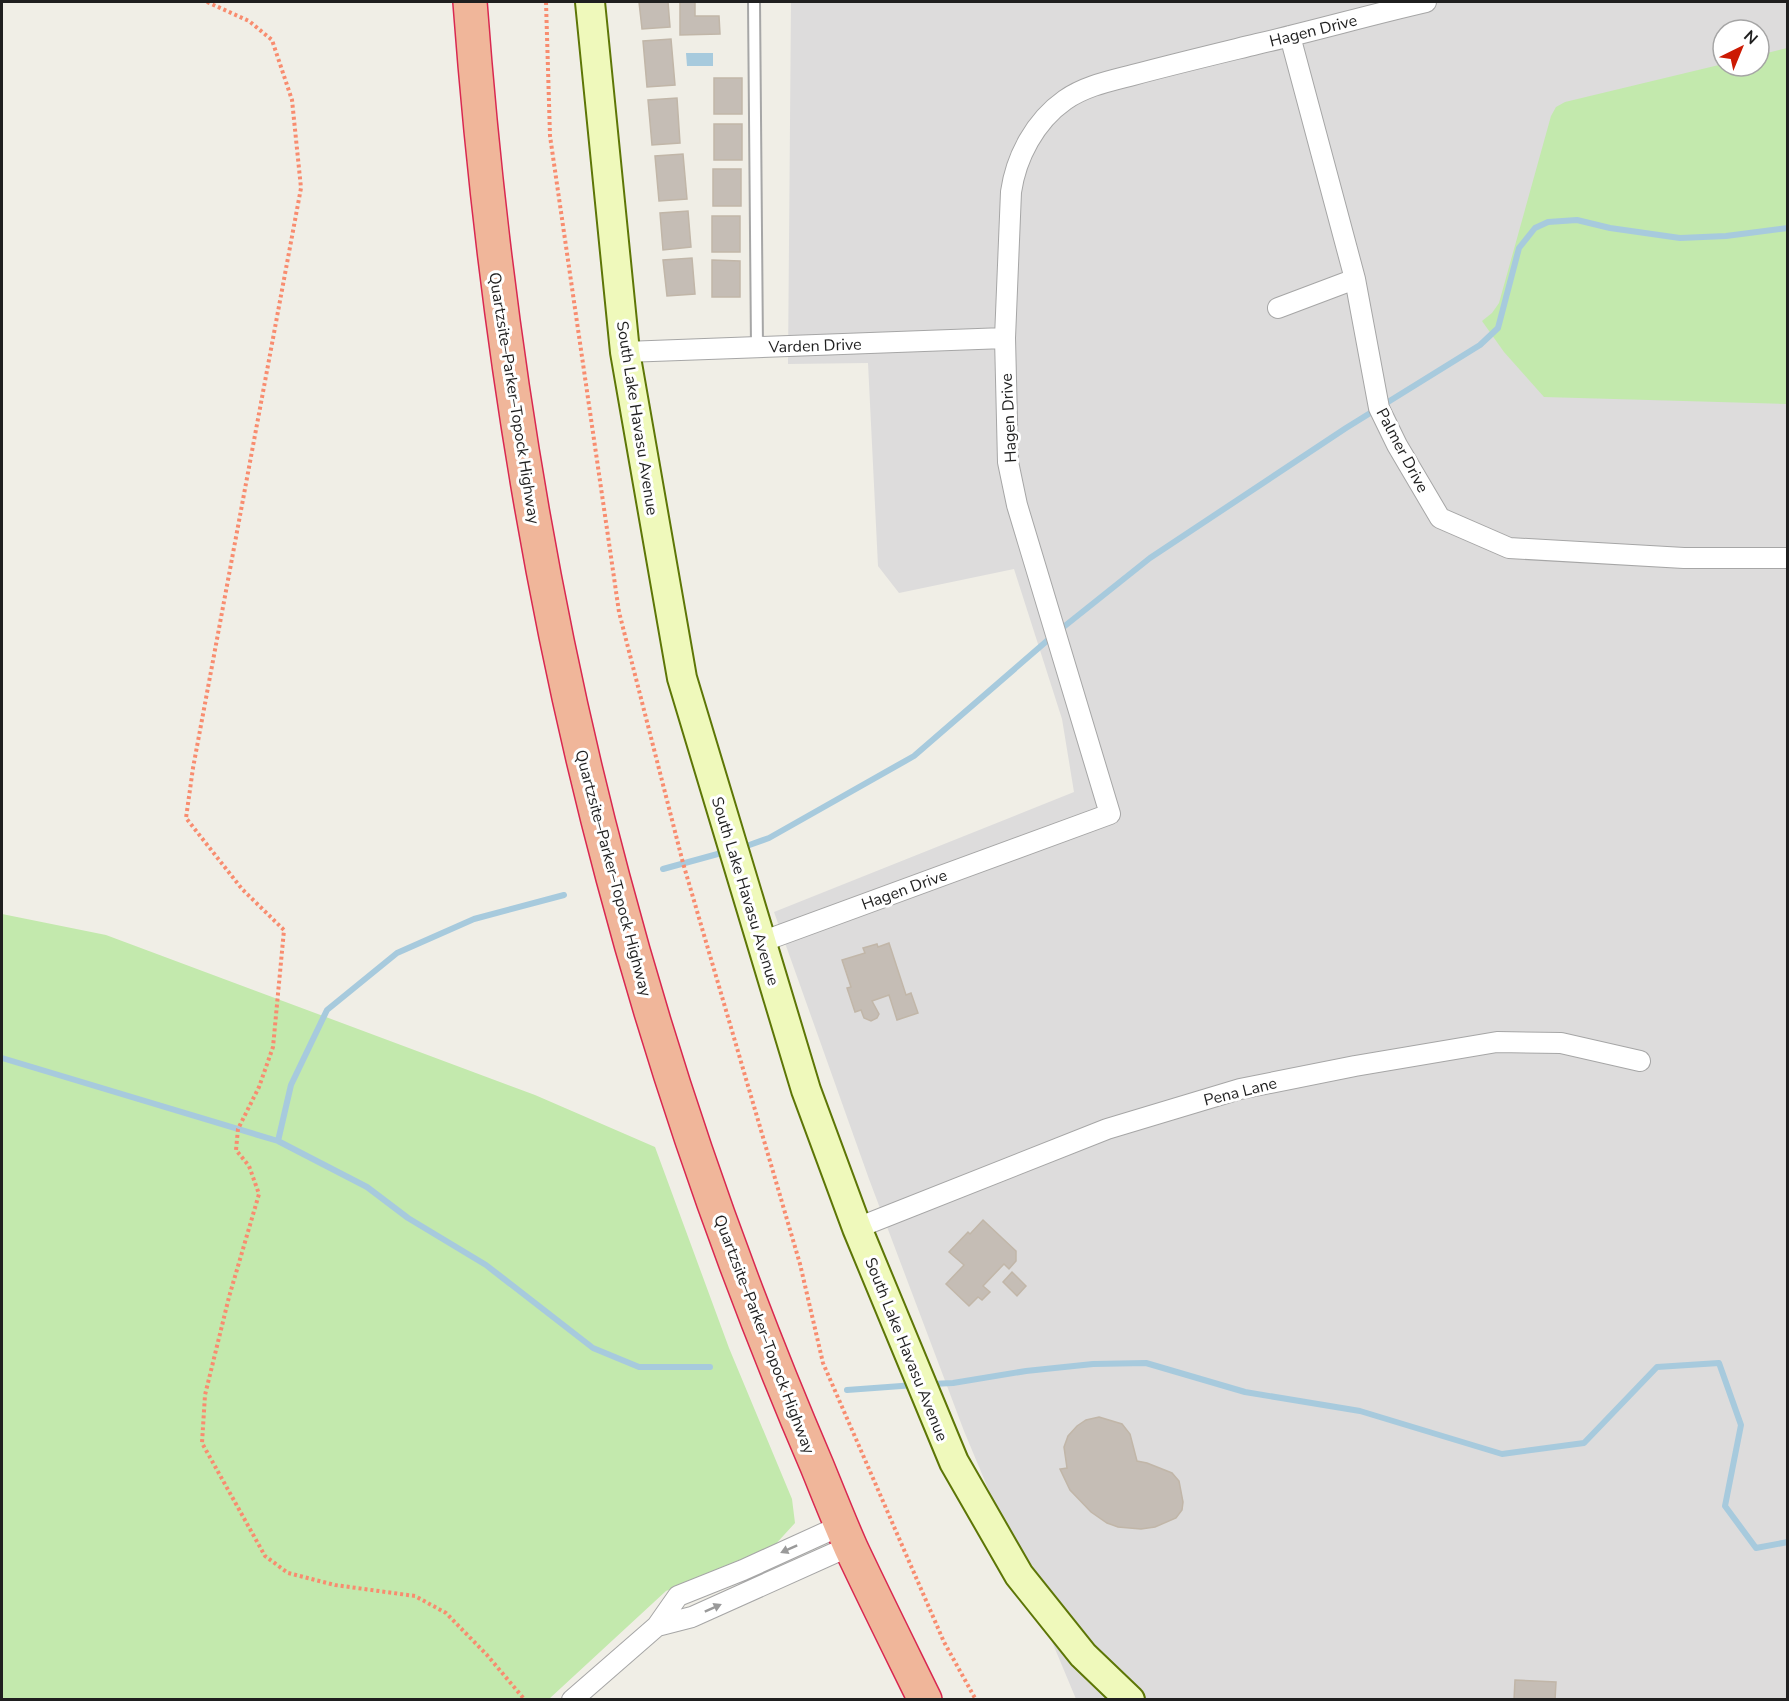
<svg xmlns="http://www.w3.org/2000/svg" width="1789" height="1701" font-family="'Nunito Sans',sans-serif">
<rect width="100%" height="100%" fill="#f0eee6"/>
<path fill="#dddcdc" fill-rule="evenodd" d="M791,2H1787V1699H1076L964,1431L869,1179L774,912L1074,792L1062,719L1014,569L899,593L878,566L868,363L788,364ZM1723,30H1759V66H1723Z"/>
<path fill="#c3e9ad" d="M1787,48V404L1544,397L1504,352L1482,321L1492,313L1499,303L1551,116L1556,107L1565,102L1723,64V66H1759V55Z
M2,914L106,935L535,1095L655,1147L729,1348L792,1499L795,1523L773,1547L666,1591L549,1699H2Z"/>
<path fill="#a7cadd" d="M686,53H713V66H687Z"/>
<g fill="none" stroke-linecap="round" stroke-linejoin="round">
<path stroke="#a7cadd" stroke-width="6" d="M741,848L769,838L914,756L1056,633L1150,558L1346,428L1480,345L1498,328L1519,248L1535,228L1548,222L1577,220L1610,228L1680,238L1726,236L1788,228
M663,869L725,852
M2,1058L278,1141L367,1187L408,1218L486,1265L593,1348L639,1367H710
M278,1141L291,1085L327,1010L397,953L474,919L564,895
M931,1384L953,1383L1026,1371L1093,1364L1146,1363L1245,1392L1360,1411L1502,1454L1584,1443L1657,1367L1719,1363L1741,1425L1725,1506L1756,1548L1788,1542
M847,1390L915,1385"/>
</g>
<path fill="#c5bdb5" stroke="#c1b6a8" stroke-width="1.5" d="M639,2H668L670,27L642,29Z
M680,2H695V16H719L720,34L680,35Z
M671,39L675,85L647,87L643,41Z
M714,78H742V114H714Z
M677,98L680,143L652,145L648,100Z
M714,124H742V160H714Z
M683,154L687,199L659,201L655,156Z
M713,169H741V206H713Z
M688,211L691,247L663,250L660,213Z
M712,216H740V252H712Z
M692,258L695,294L667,296L663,260Z
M712,260L740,261V297H712Z
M889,943L906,995L911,993L918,1013L897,1020L889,995L872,1001L879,1014L877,1018L871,1021L864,1018L861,1010L855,1012L847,988L851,987L842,960L865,953L863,948L877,944L878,947Z
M983,1220L1016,1251V1261L1009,1269L1004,1264L983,1286L990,1292L982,1300L978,1297L969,1306L946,1284L964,1265L949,1252L968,1232L970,1234Z
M1012,1272L1026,1286L1017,1296L1003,1282Z
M1099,1417L1122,1424L1130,1434L1137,1461L1147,1463L1172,1473L1179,1481L1183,1502L1182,1510L1176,1518L1155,1527L1141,1529L1118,1527L1107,1523L1091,1512L1070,1490L1060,1469L1067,1468L1064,1447L1068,1436L1077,1426L1086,1420Z
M1515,1680L1556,1682L1555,1700H1514Z"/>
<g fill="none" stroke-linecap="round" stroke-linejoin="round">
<defs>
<path id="service" d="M754,2L757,347"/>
<path id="minor" d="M1290,36L1355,279L1379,408L1397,445L1440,518L1509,548L1684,558H1788
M1278,308L1355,279
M625,352L1005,338
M761,942L1110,814L1017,505L1008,462L1005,338L1011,192C1016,157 1035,121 1065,100C1085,86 1110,81 1133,75C1174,64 1216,54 1257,44C1314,31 1369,15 1426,2
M857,1228L1107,1129L1240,1089L1355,1066L1497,1042L1561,1043L1640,1061
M657,1626L692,1617L850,1546
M572,1700L657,1626L678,1596L743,1570L842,1525"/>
<path id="secondary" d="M590,2L625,352L682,678L806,1090L857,1228L954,1462L1019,1575L1083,1655L1130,1700"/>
<path id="trunk" d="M470,2C492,297 536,591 613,878C666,1078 735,1275 817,1466C828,1493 839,1521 851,1548C875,1599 900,1649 925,1700"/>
</defs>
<use href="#service" stroke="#a6a6a6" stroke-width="14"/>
<use href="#minor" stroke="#a6a6a6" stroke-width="22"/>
<use href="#secondary" stroke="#5d7606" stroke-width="32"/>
<use href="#trunk" stroke="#d92850" stroke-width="36"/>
<path stroke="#f88c6f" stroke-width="4" stroke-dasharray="3 3" stroke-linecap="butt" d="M207,2L249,21L272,40L292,100L301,188L193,768L186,818L242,889L284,930L273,1047L259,1087L238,1129L236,1150L249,1166L259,1194L229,1297L205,1395L202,1443L265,1556L288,1573L335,1585L415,1596L446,1613L487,1655L525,1700
M546,2L550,136L619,612L683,863L800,1264L823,1363L944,1642L976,1700"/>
<use href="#service" stroke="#fff" stroke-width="10"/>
<use href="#minor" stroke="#fff" stroke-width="20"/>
<use href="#secondary" stroke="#eff9bb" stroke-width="28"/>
<use href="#trunk" stroke="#f0b69a" stroke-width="33"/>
</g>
<defs><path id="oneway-solid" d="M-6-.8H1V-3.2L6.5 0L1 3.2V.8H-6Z" transform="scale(1.5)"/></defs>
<g fill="#9a9a9a">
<use href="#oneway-solid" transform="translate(789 1549) rotate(156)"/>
<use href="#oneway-solid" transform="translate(713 1608) rotate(-24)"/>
</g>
<g text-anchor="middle" stroke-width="6" stroke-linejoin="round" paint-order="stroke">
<g font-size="16" fill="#1f1f1f" stroke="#fff">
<text transform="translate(1313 30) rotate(-14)" y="6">Hagen Drive</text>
<text transform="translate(815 345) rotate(-2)" y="6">Varden Drive</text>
<text transform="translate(515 398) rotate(81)" y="6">Quartzsite–Parker–Topock Highway</text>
<text transform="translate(638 418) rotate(81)" y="6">South Lake Havasu Avenue</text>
<text transform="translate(1008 418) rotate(-93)" y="6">Hagen Drive</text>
<text transform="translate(1403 450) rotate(62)" y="6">Palmer Drive</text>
<text transform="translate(614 873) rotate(75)" y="6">Quartzsite–Parker–Topock Highway</text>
<text transform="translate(904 889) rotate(-20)" y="6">Hagen Drive</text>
<text transform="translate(746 891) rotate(73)" y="6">South Lake Havasu Avenue</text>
<text transform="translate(1240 1091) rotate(-14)" y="6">Pena Lane</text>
<text transform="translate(765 1334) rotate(69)" y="6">Quartzsite–Parker–Topock Highway</text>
<text transform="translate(907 1349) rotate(68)" y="6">South Lake Havasu Avenue</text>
</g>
</g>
<rect width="1789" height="1701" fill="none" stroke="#1f1f1f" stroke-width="6"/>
<g transform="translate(1741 48) rotate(43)"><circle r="28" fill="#ffffff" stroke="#a5a5a5" stroke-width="1.5"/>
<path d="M0-4.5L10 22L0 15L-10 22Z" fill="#cc1a03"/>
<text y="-9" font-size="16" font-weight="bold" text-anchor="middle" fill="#1f1f1f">N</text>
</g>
</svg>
